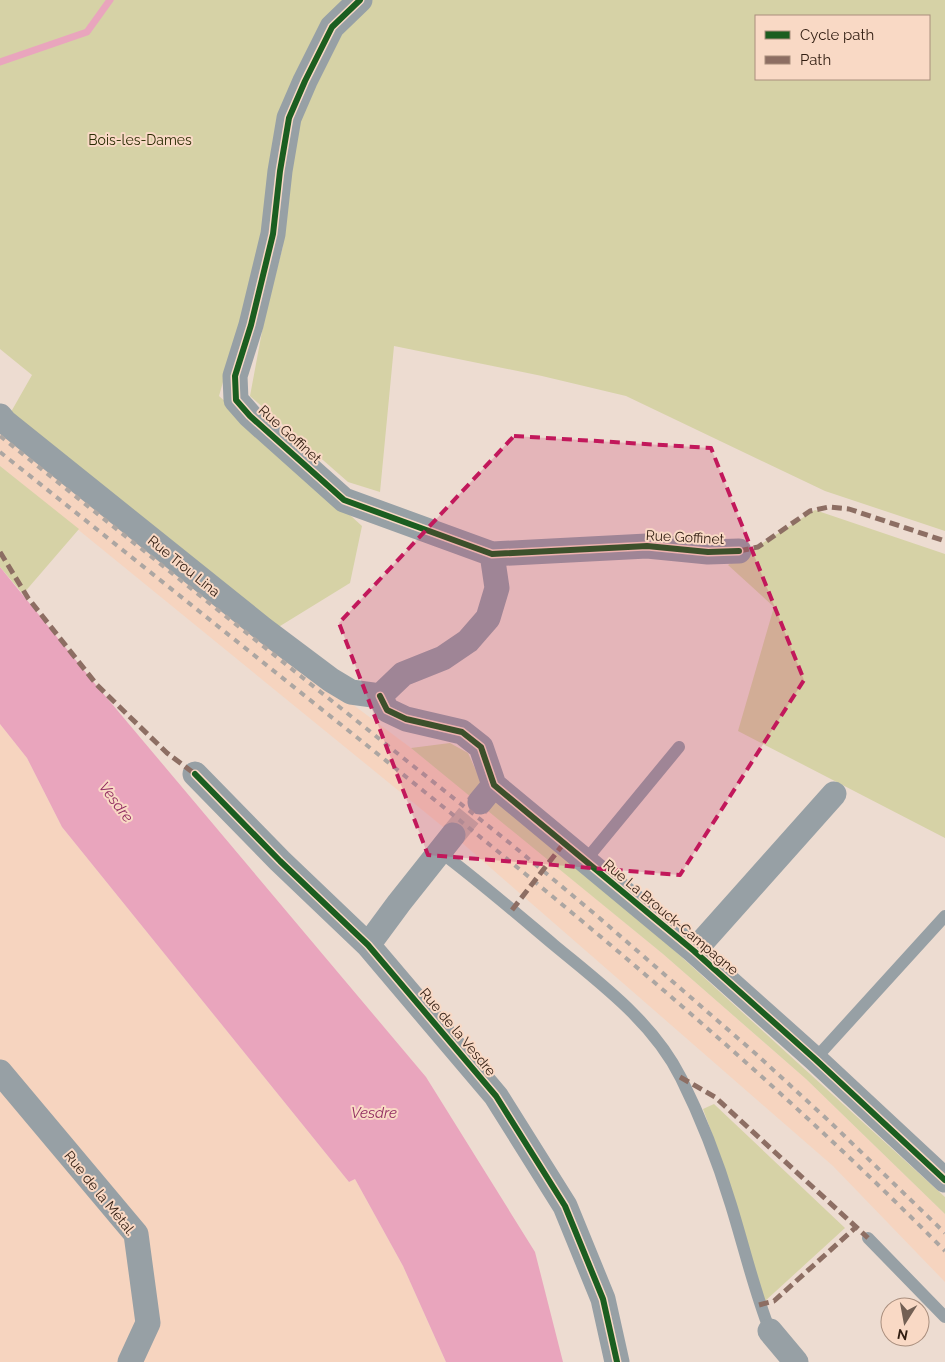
<svg xmlns="http://www.w3.org/2000/svg" width="945" height="1362" font-family="Raleway,sans-serif">
<rect width="100%" height="100%" fill="#eddcd1"/>
<path fill="#f6d4bf" d="M0,424L277,648L411,748L488,810L663,954L806,1079L945,1214V1282L833,1166L453,835L0,466Z
M0,724L27,758L62,827L349,1182L355,1179L403,1266L446,1362H0Z"/>
<path fill="#d6d2a6" fill-rule="evenodd" d="M0,0H945V531L825,491L626,396L542,376L394,346L380,492L348,482L250,396L266,310L283,246L286,123L260,252L219,396L362,526L350,583L272,631L3,426L32,375L0,349ZM756,16H929V79H756Z
M0,466L79,529L23,594L0,567Z
M815,510L945,554V838L738,731L774,607L728,565Z
M450,743L468,753L478,775L641,920L945,1197V1214L806,1079L663,954L411,748Z
M714,1104L845,1228L764,1302L718,1150L703,1109Z"/>
<path fill="#e9a5bd" d="M0,567L96,685L426,1077L535,1252L563,1362H446L403,1266L355,1179L349,1182L62,827L27,758L0,724Z"/>
<g fill="none" stroke-linecap="round" stroke-linejoin="round">
<path stroke="#e9a5bd" stroke-width="7" d="M0,62L87,32L110,0"/>
<path stroke="#c7b6ab" stroke-width="25" stroke-dasharray="25 12" stroke-linecap="butt" d="M453,835L480,802"/>
<path stroke="#97a0a5" stroke-width="12" d="M439,851C479,881 516,913 554,945C601,984 653,1022 681,1078C701,1118 718,1162 731,1205C744,1247 754,1290 770,1331
M585,861L679,747
M815,1059L945,916
M868,1238L945,1317"/>
<path stroke="#97a0a5" stroke-width="25" d="M360,0L332,27L305,81L289,118L280,171L273,234L251,325L235,376L236,400L250,416L344,500L492,554L647,546L708,552L739,551
M0,416L5,422L263,629L331,680L351,692L380,696
M380,696L387,710L406,719L462,732L481,747L494,785L694,951L815,1059L945,1180
M380,696L403,674L443,658L468,641L488,618L497,588L492,554
M195,774L280,861L368,945L496,1096L565,1206L603,1299L617,1362
M480,802L494,785
M368,945L399,903L453,835
M694,951L834,794
M0,1072L136,1234L148,1323L130,1362
M770,1331L796,1362"/>
<path stroke="#aca6a2" stroke-width="4" stroke-dasharray="6 6" stroke-linecap="butt" d="M0,436L511,844L596,915L756,1054L829,1121L945,1233
M0,452C123,550 246,649 369,747C568,907 765,1069 945,1251"/>
<path stroke="#8d6e63" stroke-width="5" stroke-dasharray="10 5" stroke-linecap="butt" d="M739,551L758,547L810,511L829,507L849,509L945,541
M0,552L28,598L97,685L167,753L195,774
M512,910L564,843
M680,1077L715,1097L868,1238
M759,1305L774,1301L855,1228"/>
<defs>
<path id="cycleway" d="M360,0L332,27L305,81L289,118L280,171L273,234L251,325L235,376L236,400L250,416L344,500L492,554L647,546L708,552L739,551
M380,696L387,710L406,719L462,732L481,747L494,785L694,951L815,1059L945,1180
M195,774L280,861L368,945L496,1096L565,1206L603,1299L617,1362"/>
</defs>
<use href="#cycleway" stroke="#f9d9c5" stroke-width="9"/>
<use href="#cycleway" stroke="#1b5e20" stroke-width="6"/>
</g>
<path fill="#c2185b" fill-opacity="0.2" stroke="#c2185b" stroke-width="4" stroke-dasharray="10 6" stroke-linejoin="round" d="M514,436L711,448L804,680L680,875L428,855L339,623Z"/>
<g text-anchor="middle" stroke-width="4" stroke-linejoin="round" paint-order="stroke">
<g font-size="14" fill="#2b2d04" stroke="#f9d9c5">
<text x="140" y="145">Bois-les-Dames</text>
</g>
<g font-size="14" fill="#311d11" stroke="#f9d9c5">
<text transform="translate(290 434) rotate(42)" y="5">Rue Goffinet</text>
<text transform="translate(685 537) rotate(3)" y="5">Rue Goffinet</text>
<text transform="translate(184 566) rotate(39)" y="5">Rue Trou Lina</text>
<text transform="translate(671 917) rotate(40)" y="5">Rue La Brouck-Campagne</text>
<text transform="translate(458 1032) rotate(50)" y="5">Rue de la Vesdre</text>
<text transform="translate(100 1193) rotate(51)" y="5">Rue de la Métal.</text>
</g>
<g font-size="15" font-style="italic" fill="#902a5f" stroke="#f9d9c5">
<text transform="translate(116 802) rotate(53)" y="5">Vesdre</text>
<text x="374" y="1118">Vesdre</text>
</g>
</g>
<rect x="755" y="15" width="175" height="65" fill="#f9d9c5" stroke="#a98e7d"/>
<rect x="765" y="31" width="25" height="8" fill="#1b5e20" stroke="#a98e7d"/>
<text x="800" y="40" font-size="15" fill="#311d11">Cycle path</text>
<rect x="765" y="56" width="25" height="8" fill="#8d6e63" stroke="#a98e7d"/>
<text x="800" y="65" font-size="15" fill="#311d11">Path</text>
<g transform="translate(905 1322) rotate(191)"><circle r="24" fill="#f9d9c5" stroke="#a98e7d"/>
<path d="M0-4L9 19L0 12L-9 19Z" fill="#736054"/>
<text y="-8" font-size="14" font-weight="bold" text-anchor="middle" fill="#311d11">N</text>
</g>
</svg>
